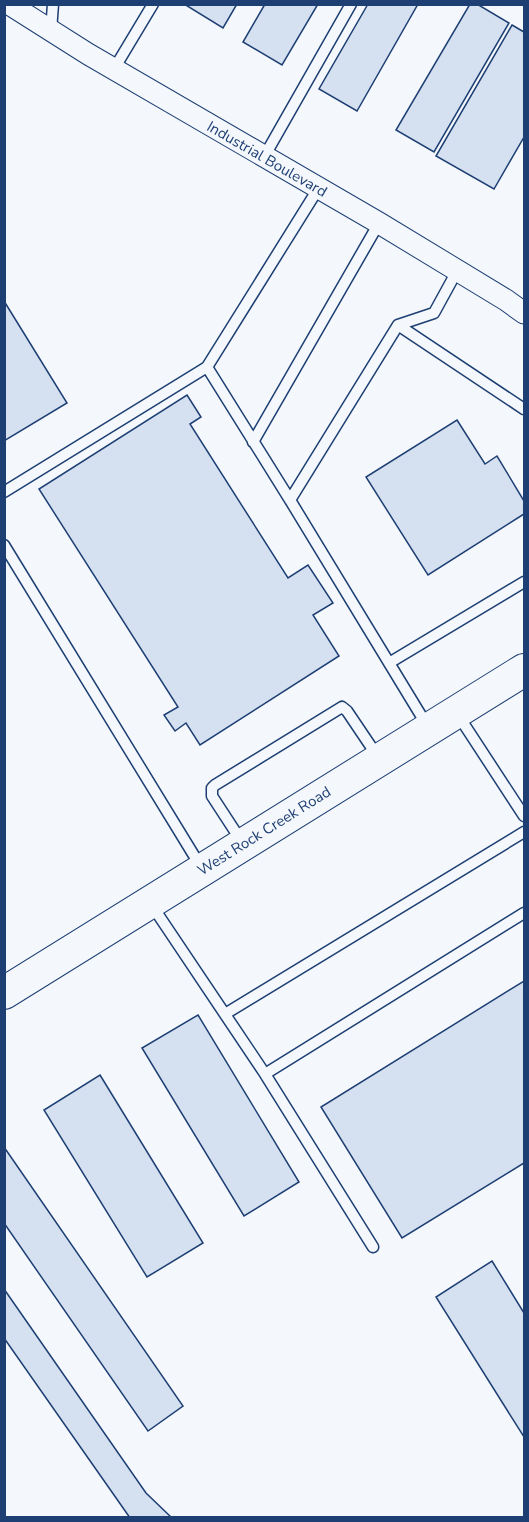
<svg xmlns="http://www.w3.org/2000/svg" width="529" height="1522" font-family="'Nunito Sans',sans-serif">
<rect width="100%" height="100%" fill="#f4f7fb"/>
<path fill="#d5e0f0" stroke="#1d3f73" stroke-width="1.5" d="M184,4H237L223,28Z
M265,4H318L282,65L243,42Z
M368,4H418L357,111L319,89Z
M470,4H477L509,23L434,152L396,130Z
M512,25L524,32V137L494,189L436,156Z
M4,301L67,403L4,441Z
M187,395L201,417L190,424L288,578L308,565L333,603L313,615L339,656L200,745L186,723L175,731L164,715L178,707L39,489Z
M457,420L485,464L497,456L524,501V514L428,575L366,477Z
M524,981V1163L402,1238L321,1107Z
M198,1015L299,1182L244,1216L142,1048Z
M100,1075L203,1243L147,1277L44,1110Z
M4,1147L183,1406L148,1431L4,1223Z
M492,1261L524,1313V1437L436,1297Z
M4,1289L146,1493L172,1518H130L128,1515L4,1338Z"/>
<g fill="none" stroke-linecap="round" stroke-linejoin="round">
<defs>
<path id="lane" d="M51,31L53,4
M114,69L153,4
M264,157L351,4
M398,325L524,409
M253,442L379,223
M4,492L207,367
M290,500L207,367L318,189
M4,545L201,867
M389,663L524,582
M458,715L524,816
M428,727L290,500L398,325L434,313L457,271
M242,842L212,796V788L215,785L342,707L347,711L378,757
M151,904L265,1074L524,913
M225,1014L524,832
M265,1074L373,1247"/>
<path id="street" d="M9,4L88,54L379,223L506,300L524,313"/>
<path id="secondary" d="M4,993L524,670"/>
</defs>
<use href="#lane" stroke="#1d3f73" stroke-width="13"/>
<use href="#street" stroke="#1d3f73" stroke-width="23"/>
<use href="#secondary" stroke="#1d3f73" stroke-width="34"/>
<use href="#lane" stroke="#f4f7fb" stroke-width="10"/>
<use href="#street" stroke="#f4f7fb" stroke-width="21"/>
<use href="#secondary" stroke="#f4f7fb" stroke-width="32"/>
</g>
<g text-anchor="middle" stroke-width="4.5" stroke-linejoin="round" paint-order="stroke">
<g font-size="15" fill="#1d3f73" stroke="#f4f7fb">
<text transform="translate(267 159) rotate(30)" y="5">Industrial Boulevard</text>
<text transform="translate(264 831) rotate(-32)" y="5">West Rock Creek Road</text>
</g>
</g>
<rect width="529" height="1522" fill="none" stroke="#1d3f73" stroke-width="12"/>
</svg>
